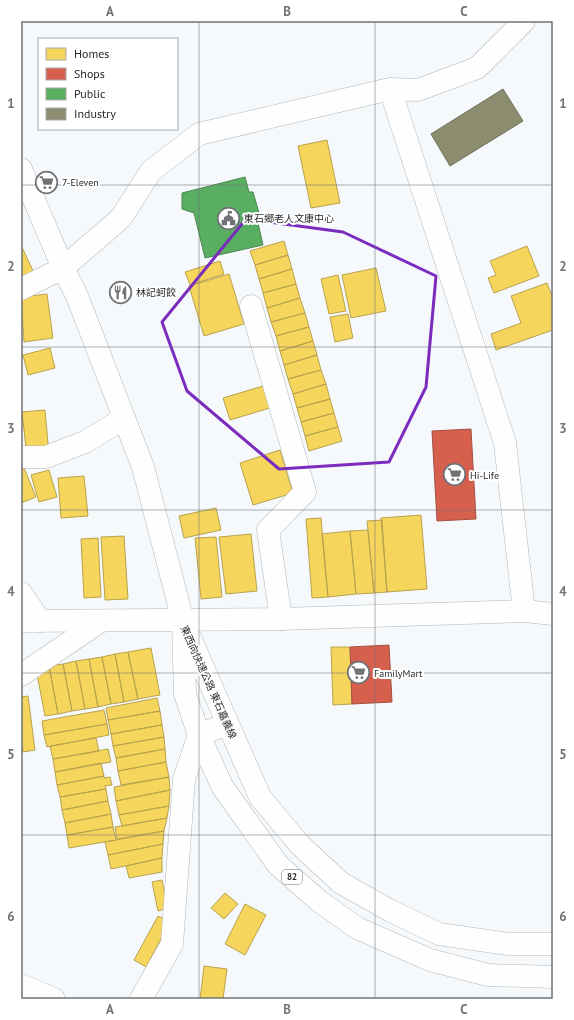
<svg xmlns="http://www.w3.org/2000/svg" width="574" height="1020" font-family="'PT Sans','Noto Sans TC',sans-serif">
<rect width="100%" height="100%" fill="#f6f9fb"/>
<path fill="#f6d55c" stroke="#b8a24e" d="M327,140L340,203L311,208L298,146Z
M284,241L288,255L255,265L250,251Z
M21,245L35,275L21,282Z
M527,246L539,276L494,293L488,278L496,275L490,261Z
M288,255L292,269L259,279L255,265Z
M220,261L224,274L190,285L185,272Z
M376,268L386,311L351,318L342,275Z
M292,269L296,284L263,293L259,279Z
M229,274L244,324L204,336L189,286Z
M338,275L346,311L329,314L321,279Z
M547,283L553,299V330L496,350L491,334L521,323L511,296Z
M296,284L300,298L267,308L263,293Z
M47,294L53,338L24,342L21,297Z
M300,298L305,313L271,322L267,308Z
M305,313L309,327L276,336L271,322Z
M348,314L353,338L335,342L330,317Z
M309,327L313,341L280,351L276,336Z
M313,341L317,355L284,365L280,351Z
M50,348L55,368L28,375L23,355Z
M317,355L321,370L288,379L284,365Z
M321,370L326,384L293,394L288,379Z
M326,384L330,399L297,408L293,394Z
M263,386L270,408L230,420L223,398Z
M330,399L334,413L301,422L297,408Z
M45,410L49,454L27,457L22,412Z
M334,413L338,427L305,436L301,422Z
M338,427L342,441L309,451L305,436Z
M280,450L293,493L253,505L240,463Z
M24,468L36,497L21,503V469Z
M49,470L57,497L39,502L31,475Z
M84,476L88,516L61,518L58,478Z
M216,508L221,530L184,538L179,516Z
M421,515L427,589L387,592L381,518Z
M321,518L328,597L312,598L306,519Z
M382,520L387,592L374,593L367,521Z
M368,530L374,593L356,594L350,531Z
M350,531L356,594L328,597L322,534Z
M251,534L257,591L226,594L219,537Z
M124,536L128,599L105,600L101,537Z
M216,537L222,597L201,599L195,538Z
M98,538L101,597L84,598L81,539Z
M331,647H350L352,704L333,705Z
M151,648L160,695L138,699L128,652Z
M128,652L138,699L124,702L115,654Z
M115,654L124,702L111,704L102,657Z
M102,657L111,704L98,707L89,659Z
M89,659L98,707L85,709L76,661Z
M76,661L85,709L72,711L63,664Z
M63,664L72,711L58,714L49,666Z
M49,666L58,714L45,716L36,669Z
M28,696L35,750L23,752L21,739V697Z
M157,698L160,711L108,720L106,708Z
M104,710L107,724L44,735L42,721Z
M160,711L162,725L111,734L108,720Z
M107,724L109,735L47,747L44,735Z
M162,725L164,737L113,746L111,734Z
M164,737L165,749L116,758L113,746Z
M96,738L99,751L53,759L50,746Z
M108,749L111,762L55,772L53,759Z
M165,749L166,762L118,771L116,758Z
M166,762L169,777L121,785L118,771Z
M101,763L104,776L57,785L55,772Z
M104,776V778L110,777L112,785L105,786L106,789L60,797L57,785Z
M169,777L170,790L116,801L114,787Z
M106,789L108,801L62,810L60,797Z
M170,790L169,806L119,815L116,801Z
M108,801L111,814L65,823L62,810Z
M169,806L167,818L122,826L119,815Z
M111,814L113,827L67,835L65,823Z
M167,818L164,831L117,839L115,827Z
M113,827L116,840L69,848L67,835Z
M164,831L163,844L108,855L105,842Z
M163,844L162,858L111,869L108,855Z
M162,858V872L129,878L126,866Z
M162,880L168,908L158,911L152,882Z
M225,893L238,904L224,919L211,908Z
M245,904L266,915L245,955L225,944Z
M158,916L170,922L146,967L134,960Z
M204,966L227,969L223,999H200Z"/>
<path fill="#d6604d" stroke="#a25043" d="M471,429L476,519L437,521L432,431Z
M389,645L392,702L352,704L350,647Z"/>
<path fill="#5aae61" stroke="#4b8651" d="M245,177L249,192H253L262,223H258L263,245L205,258L194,213L182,209V193Z"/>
<path fill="#8c8c6e" stroke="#6e6f5a" d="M503,89L523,121L450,166L431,134Z"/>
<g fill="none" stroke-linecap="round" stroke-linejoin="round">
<defs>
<path id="minor" d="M390,89L505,443L524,611
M21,169L63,268L77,296L143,467L183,621
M21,289L63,268L121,218L151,171L199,134L390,89L418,90L477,68L524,21
M251,306L305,492L268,530L281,619
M21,457H46L85,442L123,419
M21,593L40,621
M21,675L101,621
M21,985L54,999
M141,999L172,944L184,779L199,735L227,724"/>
<path id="major" d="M21,621L281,619L524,611L553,614
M183,621L185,694L199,735L222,786L278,865L319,901L357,928L430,960L488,975L553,977
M188,633L260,797L300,845L341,883L391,911L439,934L508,944H553"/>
</defs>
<use href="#minor" stroke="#b4b6b8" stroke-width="23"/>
<use href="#major" stroke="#b4b6b8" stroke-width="23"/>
<use href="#minor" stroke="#fefefe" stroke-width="22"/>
<use href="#major" stroke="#fefefe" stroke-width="22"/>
</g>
<path fill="none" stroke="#7b2cbf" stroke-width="3" stroke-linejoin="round" d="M246,219L343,232L436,276L426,387L389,462L279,469L187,391L162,322Z"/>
<path fill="none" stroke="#707275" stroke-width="1" stroke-opacity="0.55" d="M199,21V999M375,21V999M21,185H553M21,347H553M21,510H553M21,673H553M21,835H553"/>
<defs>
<symbol id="supermarket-ring" viewBox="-11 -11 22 22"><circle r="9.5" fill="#fff" stroke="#707275" stroke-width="1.5"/><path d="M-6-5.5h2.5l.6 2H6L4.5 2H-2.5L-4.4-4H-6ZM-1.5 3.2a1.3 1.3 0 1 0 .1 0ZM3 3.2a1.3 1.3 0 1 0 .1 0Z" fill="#707275"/></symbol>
<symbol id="civic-ring" viewBox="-11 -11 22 22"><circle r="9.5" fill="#fff" stroke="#707275" stroke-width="1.5"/><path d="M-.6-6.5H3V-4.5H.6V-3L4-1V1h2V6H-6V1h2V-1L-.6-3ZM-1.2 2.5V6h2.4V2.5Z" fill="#707275"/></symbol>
<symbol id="restaurant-ring" viewBox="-11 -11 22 22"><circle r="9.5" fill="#fff" stroke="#707275" stroke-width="1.5"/><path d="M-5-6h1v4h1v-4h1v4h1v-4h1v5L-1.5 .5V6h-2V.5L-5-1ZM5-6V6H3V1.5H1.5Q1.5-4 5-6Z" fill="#707275"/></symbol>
</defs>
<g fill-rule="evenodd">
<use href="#supermarket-ring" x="34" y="170" width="25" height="25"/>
<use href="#civic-ring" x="216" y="206" width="25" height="25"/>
<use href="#restaurant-ring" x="108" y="280" width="25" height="25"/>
<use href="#supermarket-ring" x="442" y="462" width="25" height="25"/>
<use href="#supermarket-ring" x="346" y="660" width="25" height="25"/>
</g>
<g text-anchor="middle" stroke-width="4" stroke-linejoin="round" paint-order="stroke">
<rect fill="#fff" stroke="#686a6c" stroke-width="1" x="282" y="870" width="20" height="14" rx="3"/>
<g font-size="9" font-weight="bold" fill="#282a2d">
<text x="292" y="880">82</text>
</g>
<g font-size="10" fill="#282a2d" stroke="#fff" text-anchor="start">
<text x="62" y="186">7-Eleven</text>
<text x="244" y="222">東石鄉老人文康中心</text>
<text x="136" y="296">林記蚵餃</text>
<text x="470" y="479">Hi-Life</text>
<text x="374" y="677">FamilyMart</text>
</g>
<g font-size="10" fill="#282a2d" stroke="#fff">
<text transform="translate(209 682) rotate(66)" y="4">東西向快速公路 東石嘉義線</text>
</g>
</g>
<rect width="574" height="1020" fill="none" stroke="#ffffff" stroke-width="44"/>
<rect x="38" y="38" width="140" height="92" fill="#ffffff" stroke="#a9aaab"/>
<rect x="46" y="48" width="20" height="12" fill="#f6d55c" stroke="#a9aaab"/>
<text x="74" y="58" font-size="12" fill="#282a2d">Homes</text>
<rect x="46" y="68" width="20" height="12" fill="#d6604d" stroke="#a9aaab"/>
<text x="74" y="78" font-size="12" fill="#282a2d">Shops</text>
<rect x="46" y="88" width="20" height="12" fill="#5aae61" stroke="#a9aaab"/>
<text x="74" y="98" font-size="12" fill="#282a2d">Public</text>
<rect x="46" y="108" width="20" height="12" fill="#8c8c6e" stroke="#a9aaab"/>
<text x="74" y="118" font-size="12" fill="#282a2d">Industry</text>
<rect x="22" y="22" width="530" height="976" fill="none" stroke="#707275" stroke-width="1.5"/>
<g font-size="13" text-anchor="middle" font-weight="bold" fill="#707275">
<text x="110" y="16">A</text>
<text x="287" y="16">B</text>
<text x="464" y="16">C</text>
<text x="11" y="108">1</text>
<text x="563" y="108">1</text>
<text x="11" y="271">2</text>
<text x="563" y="271">2</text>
<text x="11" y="433">3</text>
<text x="563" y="433">3</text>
<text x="11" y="596">4</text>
<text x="563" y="596">4</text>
<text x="11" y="759">5</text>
<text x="563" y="759">5</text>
<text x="11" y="921">6</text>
<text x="563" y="921">6</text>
<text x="110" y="1014">A</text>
<text x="287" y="1014">B</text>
<text x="464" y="1014">C</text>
</g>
</svg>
